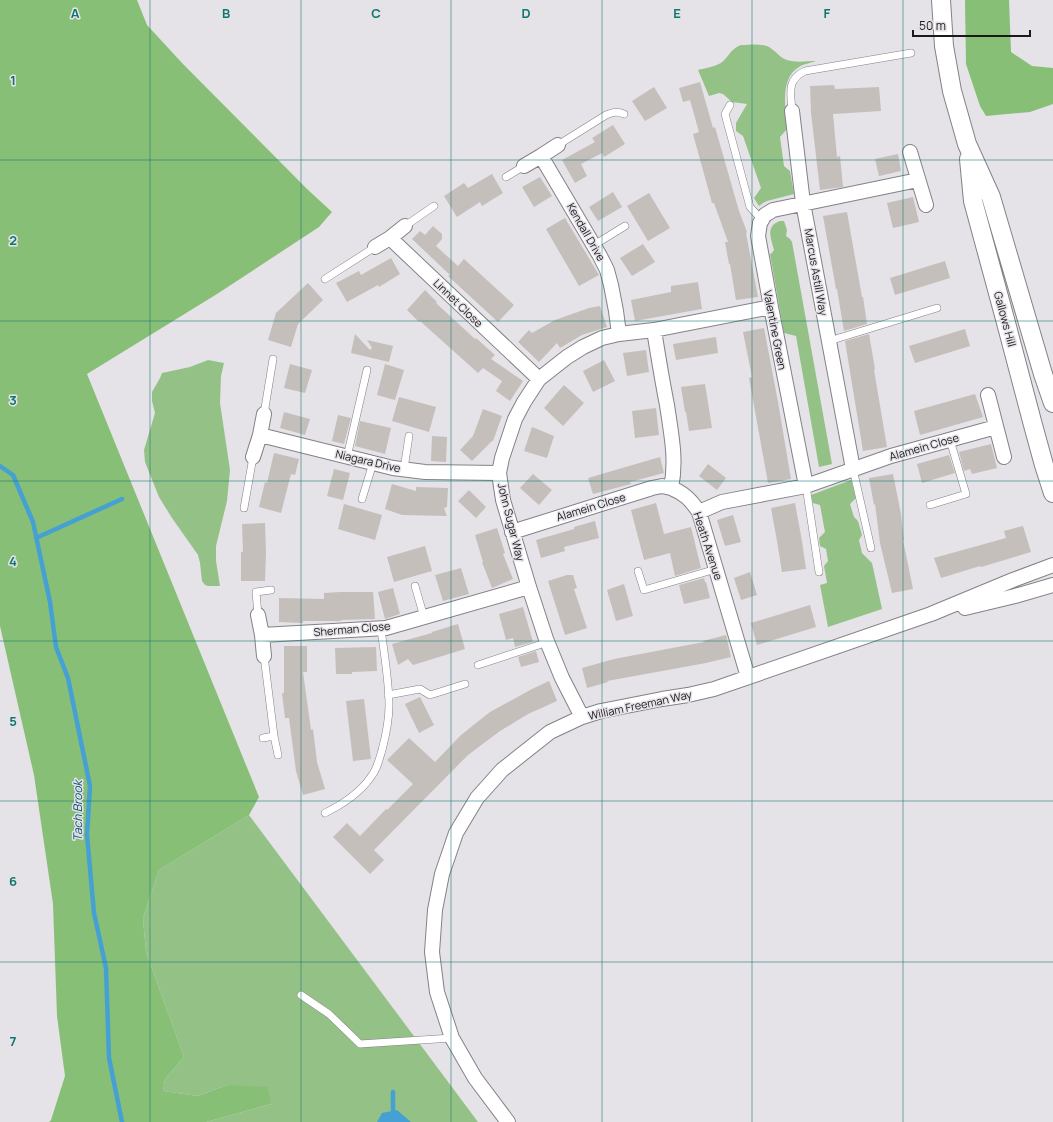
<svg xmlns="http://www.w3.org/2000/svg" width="1053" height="1122" font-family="Manrope,sans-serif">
<rect width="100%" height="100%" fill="#e5e2e8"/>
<path fill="#94c286" d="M741,45C749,45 762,43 769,47C776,51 780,58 787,60C796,63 807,61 816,61C811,63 803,64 799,67C779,79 786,109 787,129L780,137L784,166L790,171L794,194L767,201L763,203L759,206L754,198L761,188L743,136L736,131V123L747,104L732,102L723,94L719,93L709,96L698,70C705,68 714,67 721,63C728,58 731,48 741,45Z
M780,221H784L787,230L786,236L790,239L792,242L832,464L819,467L796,336L784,333L770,254L772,253L774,250C771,239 765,226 780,221Z
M208,360L224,363L221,376L220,403L230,470L227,501L216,546V561L220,586H208L205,585L202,581L200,563L198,555L172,518L159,497L145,462L144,450L155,413L152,401V392L160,378L162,373L190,367Z
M851,480L856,498L850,504L854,517L858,521L862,535L859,540L862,553L872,563L882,609L828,627L820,585L827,583L824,566L828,561L826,549L820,546L819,538L825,532L820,505L813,503L811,495Z
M249,815L478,1122H206L271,1104L227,1085L198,1096L163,1091L165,1079L184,1057L146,952L143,918L159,870Z"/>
<path fill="#88bf77" d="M0,0H137L147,25L182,63L306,188L332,212L319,227L217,294L87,374L259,797L249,815L159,870L143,918L146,952L184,1057L165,1079L163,1091L198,1096L227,1085L268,1087L271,1104L206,1122H49L51,1120L65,1076L57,1016L53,904L34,775L0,626Z
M965,0H1009L1011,52L1032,66L1053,68V104L1030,112L986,116L980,106L966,64Z"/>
<path fill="#45a0d3" d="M397,1110L411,1122H377L382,1113Z"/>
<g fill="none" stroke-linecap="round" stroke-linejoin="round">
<path stroke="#45a0d3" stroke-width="4.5" d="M0,466L13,475L33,522L50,602L56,647L68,678L90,786L87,835L94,913L106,968L109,1058L122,1122
M36,538L122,499
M393,1111V1092"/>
</g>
<path fill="#c5bfbb" d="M700,82L713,128L715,127L739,211L747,232L746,233L758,297L736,300L730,264H729L725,242H728L714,203H712L693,134L699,132L690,100L683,102L679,88Z
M834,85L835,89L879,87L881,111L833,114L837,157L840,156L843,187L820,190L811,113L810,86Z
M654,87L667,108L645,121L632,101Z
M613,125L625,144L604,157L602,153L581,164L587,176L575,183L562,160L595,142L592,138Z
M898,154L901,171L879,176L875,159Z
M492,174L503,193L482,206L480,202L457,217L444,196L464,183L468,188Z
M540,177L552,196L534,207L522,187Z
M613,192L622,207L598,221L589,207Z
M649,193L670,228L648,241L627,206Z
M913,197L919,222L893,228L887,203Z
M847,212L862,297H863L867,324L844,331L837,289H836L823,216Z
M565,218L599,275L579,286L546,229Z
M433,226L442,234V239L436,246L458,266L464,259L514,305L498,322L448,276L450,275L412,239L420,231L425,235Z
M643,244L655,262L632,276L620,258Z
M391,258L400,274L379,287L378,285L347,302L336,283L359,271L361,275Z
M945,261L950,278L895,295L890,278Z
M698,282L702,309L635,321L631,300L671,292V286Z
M308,283L323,300L298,324L291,347L268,340L276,313Z
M425,290L437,302L436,303L475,339L476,338L495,355L491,359L523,381L510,401L496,391L502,381L483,368L478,373L420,321L419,322L407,310Z
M600,306L607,327L582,335L560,348L557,343L539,362L518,342L529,330L532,333L555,320L589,308Z
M764,328L778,402L791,479L768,483L749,378L752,377L743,332Z
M965,329L970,346L915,363L909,346Z
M355,334L370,350L372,348L367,340L393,346L389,362L351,353Z
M869,334L875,369L874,370L887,447L863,451L845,341Z
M716,337L718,353L676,360L673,344Z
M646,350L649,372L627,376L623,353Z
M604,360L615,381L593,392L583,371Z
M290,364L312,370L305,393L284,388Z
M385,364L404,370L395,400L377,395Z
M705,384L712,428L689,431L686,412H685L681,387Z
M564,385L584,403L563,426L544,408Z
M975,394L983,417L920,435L914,411Z
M399,397L436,407L429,432L392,421Z
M656,408L659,435L635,438L632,411Z
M483,409L502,416L493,441H492L472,461L460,450L473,436Z
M284,412L310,419L305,435L280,428Z
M338,415L351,418L344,444L332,441Z
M360,421L391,428L385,454L355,446Z
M532,427L554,436L547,458L524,451Z
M432,436L447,437L446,462L431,461Z
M991,444L997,468L972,474L970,469L964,471L959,452Z
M274,453L299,459L295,475L291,474L281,513L259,507L265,482L267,483Z
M949,455L955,473L922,483L917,464Z
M660,457L664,473L630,482L631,484L593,494L588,478Z
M708,464L726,478L717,490L699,476Z
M334,469L350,473L343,500L327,496Z
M533,474L552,490L539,505L520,488Z
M893,474L901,514L904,540H903L913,589L892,593L880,543L875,504L874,505L869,478Z
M392,484L416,491V487L448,488L447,507L444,508L447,516L402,515L385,509Z
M469,490L486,507L476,518L458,501Z
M656,503L664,534L691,527L701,568L675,576L670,553L644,560L631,510Z
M795,503L802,541L806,569L782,572L777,541L771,508Z
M344,504L382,515L375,540L338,529Z
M733,515L741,542L725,546L717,520Z
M595,521L599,538L564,547L565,551L541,558L536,540L574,529V527Z
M265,523L266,553L265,581H241V552H243L242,524Z
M1023,526L1031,552L981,567L980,566L941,578L934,558L1006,538L1004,531Z
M497,528L505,553L503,554L513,579L492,588L482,562H483L475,535Z
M425,546L432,571L394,582L387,557Z
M461,568L469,594L443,601L435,575Z
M750,572L757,595L741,600L734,578Z
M567,575H573L577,588L574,589L587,628L565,635L548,581Z
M704,578L705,582H706L710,598L684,604L679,585Z
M624,584L633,616L616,621L607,590Z
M393,588L400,614L385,619L378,592Z
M340,592H373L375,619L341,620V621H303V623L279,622V598L324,599V593Z
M810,605L816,627L757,645L751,623Z
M523,607L533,642L515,647L513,638L506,640L499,614Z
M458,624L465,649L413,665L408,659L398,665L392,644L432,633V632Z
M726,635L731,657L706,663L607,681L608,682L587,688L582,668L614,659L704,642L703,641Z
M284,646H307V672H303L311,730L313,729L317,762L325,789L303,795L296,771L289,718H285L282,693H284Z
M376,647L377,671L352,672V674H336L335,648Z
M536,651L539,662L521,667L518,657Z
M549,681L557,701L528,714L500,731L468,755L374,850L384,860L370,874L333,837L347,823L360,836L386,809L387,810L413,784L387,760L409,738L435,762L461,735L490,712L532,689Z
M420,697L434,725L419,733L405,704Z
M364,699L371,759L353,761L346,701Z"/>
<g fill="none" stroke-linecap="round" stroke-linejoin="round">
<defs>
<path id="service" d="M730,105L725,114L750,207L762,220
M792,111C791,94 786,80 805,71L911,53
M558,145L606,115C613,112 617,111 624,114
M506,177L524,166
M405,226L434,206
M594,245L625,226
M325,279L375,247
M829,341L937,308
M264,414L273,359
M347,457L367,370
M404,469L409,436
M853,469L871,548
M806,486L819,572
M362,499L373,463
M930,505L966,494L950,440
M244,508L253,457
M638,571L644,590L716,569
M415,586L424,617
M258,615L256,592L271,590
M478,665L548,642
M388,695L420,689L430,695L465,684
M274,736L278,755
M263,738L274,736L264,656
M325,813C343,804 359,794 370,778C377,770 379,760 382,750C386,735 389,720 389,705C389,681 384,653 381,629
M301,995L329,1014L360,1044L452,1038"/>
<path id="minor" d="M792,111L803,203L853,469
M558,145L541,156L600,256L607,270L611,285L616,311L619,334
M910,152L926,205
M524,166L541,156
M390,238L405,226
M375,247L390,238L539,379
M654,330C658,355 662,380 667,405C671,433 677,460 671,488C684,493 691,500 699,512L748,677
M988,395L1004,457
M264,414L260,435L393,468L425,472L499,473
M253,457L260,435
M806,486L771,307L758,236L760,223L765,215L773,210L918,180
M699,512L722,502L806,486L891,456L996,427
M512,532L652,488L662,486L671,488
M965,608L1015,596L1053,585
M258,615L262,635L386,628L529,587
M262,635L264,656
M582,717L562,678L546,639L529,587L503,500L499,473L502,458L515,419L524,402L539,379L567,357L583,347L602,338L619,334L654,330L771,307
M508,1122L475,1078L452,1038L437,992L432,952L435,910L442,874L456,833L477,798L502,770L550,732L582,717L601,711L662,699L688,695L714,689L931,614L1013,580L1053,565"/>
<path id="tertiary" d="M941,0L944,46L952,91L967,144L991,197L1043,374L1053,403
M969,159L973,201L1005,319L1033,425L1044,465L1053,493"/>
</defs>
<use href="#service" stroke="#848187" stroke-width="8"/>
<use href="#minor" stroke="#848187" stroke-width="16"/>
<use href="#tertiary" stroke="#848187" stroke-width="20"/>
<use href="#service" stroke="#fff" stroke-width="7"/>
<use href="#minor" stroke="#fff" stroke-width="14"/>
<use href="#tertiary" stroke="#fff" stroke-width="18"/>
</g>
<path fill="none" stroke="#0f766e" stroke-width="1" stroke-opacity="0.55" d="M150,0V1122M301,0V1122M451,0V1122M602,0V1122M752,0V1122M903,0V1122M0,160H1053M0,321H1053M0,481H1053M0,641H1053M0,801H1053M0,962H1053"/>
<g text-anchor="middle" stroke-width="3" stroke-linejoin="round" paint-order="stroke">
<g font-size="11" fill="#1a191b" stroke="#e5e2e8">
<text transform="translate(586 232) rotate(60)" y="4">Kendall Drive</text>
<text transform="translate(816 272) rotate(80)" y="4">Marcus Astill Way</text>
<text transform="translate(458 303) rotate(44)" y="4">Linnet Close</text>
<text transform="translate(1005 319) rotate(75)" y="4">Gallows Hill</text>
<text transform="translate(775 330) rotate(79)" y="4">Valentine Green</text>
<text transform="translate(924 447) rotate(-16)" y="4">Alamein Close</text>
<text transform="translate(368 461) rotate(13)" y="4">Niagara Drive</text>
<text transform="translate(591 507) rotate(-17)" y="4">Alamein Close</text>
<text transform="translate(511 522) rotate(76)" y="4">John Sugar Way</text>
<text transform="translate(708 546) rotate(72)" y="4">Heath Avenue</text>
<text transform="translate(352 629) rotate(-5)" y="4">Sherman Close</text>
<text transform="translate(640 705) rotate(-12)" y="4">William Freeman Way</text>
</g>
<g font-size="12" font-style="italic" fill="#0b5376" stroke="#e5e2e8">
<text transform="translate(78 811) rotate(-90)" y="4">Tach Brook</text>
</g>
</g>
<g font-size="13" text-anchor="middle" font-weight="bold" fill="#0f766e" stroke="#e5e2e8" stroke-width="3" stroke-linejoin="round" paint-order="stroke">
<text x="75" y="18">A</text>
<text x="226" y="18">B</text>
<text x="376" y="18">C</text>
<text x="526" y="18">D</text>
<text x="677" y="18">E</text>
<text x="827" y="18">F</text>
<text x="13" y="85">1</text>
<text x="13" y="245">2</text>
<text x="13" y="405">3</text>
<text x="13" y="566">4</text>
<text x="13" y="726">5</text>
<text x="13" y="886">6</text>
<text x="13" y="1046">7</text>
</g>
<path d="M913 30v6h117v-6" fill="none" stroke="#1a191b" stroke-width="2"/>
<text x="919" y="30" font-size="12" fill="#1a191b" stroke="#e5e2e8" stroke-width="3" paint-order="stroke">50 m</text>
</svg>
